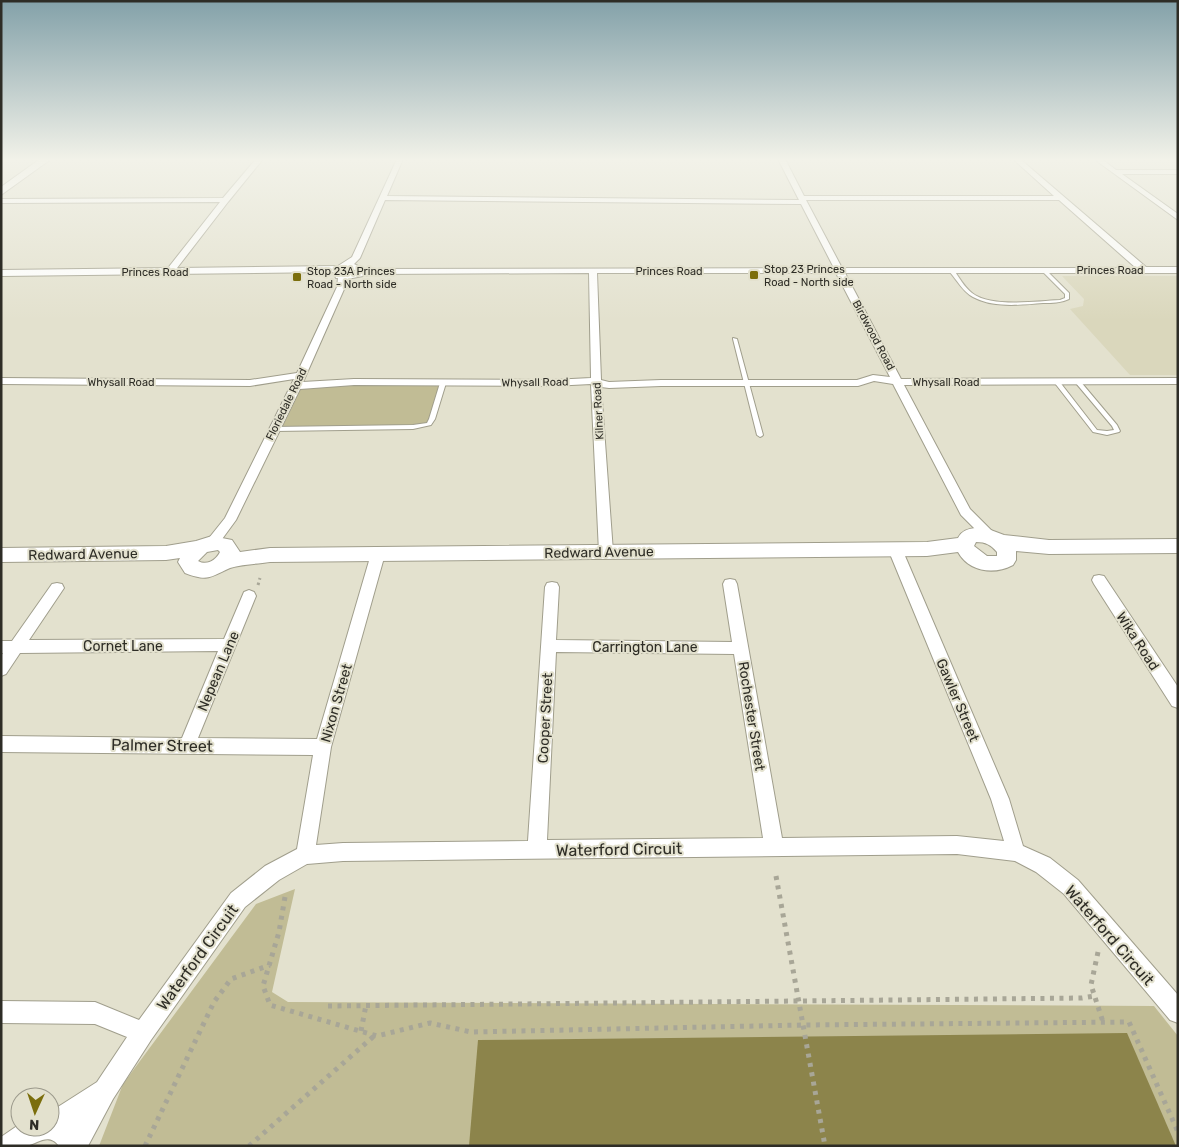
<svg xmlns="http://www.w3.org/2000/svg" width="1179" height="1147" font-family="Rubik,sans-serif">
<rect width="100%" height="100%" fill="#e3e1ce"/>
<path fill="#dad7bc" d="M1062,276H1178V375H1130L1070,309L1083,306L1084,299Z"/>
<path fill="#c1bc95" d="M443,383L429,424L413,427L275,429L296,386Z
M295,889L272,992L288,1002L1154,1006L1178,1036V1146H99L123,1084L256,904Z"/>
<path fill="#8c844b" d="M1127,1033L1176,1146H469L478,1040Z"/>
<g fill="none" stroke-linecap="round" stroke-linejoin="round">
<defs>
<path id="lane" d="M949,269H953C959,277 964,287 972,293C991,308 1037,301 1060,300L1065,298V294L1041,270L1045,269L1069,293V299C1061,303 1052,303 1043,303C1020,305 993,308 973,297C963,292 957,280 949,271Z
M733,338L737,339L763,435L762,436L760,437L757,435L733,339Z
M1057,380L1059,381L1097,430L1107,431L1114,430L1112,426L1075,382L1076,381H1080L1117,425L1120,431L1119,432L1107,435L1093,432L1054,382Z
M443,381L446,383L435,419L431,425L413,429L275,431L272,429L275,427L413,425L427,423L429,419L440,383Z"/>
<path id="street" d="M256,159H263L228,202L177,268L338,266L352,257L397,159H403L387,196L799,200L778,159H785L804,196H1054L1013,159H1020L1146,267H1178V273H845L901,379L1178,378V384L904,385L970,509L999,538L997,541H987L961,515L893,384L874,381L858,386H661L609,388L601,387L613,552L611,556H601L599,552L591,384L552,386L354,385L300,389L236,520L217,546H207L205,543L225,518L294,379L250,386L1,384V378L250,380L297,373L337,287L338,278H336L333,272L1,276V270L168,268L220,202L1,203V199L223,198ZM385,200L801,204L834,268L364,269L354,264L360,258ZM806,200H1059L1136,268H842ZM348,269H353L356,271L342,274V271ZM589,273L591,378L552,380L354,379L303,382L345,287L347,279L374,274ZM597,273H836L890,377L873,375L857,380H661L609,382L601,380Z
M1094,159H1102L1116,170H1178V174H1122L1178,214V220Z
M895,544L900,546L902,549L1009,799L1023,846L1050,858L1078,880L1178,995V1023L1170,1020L1064,894L1036,872L1015,861L957,854L343,861L307,864L279,880L245,907L151,1040L113,1099L88,1146H59C48,1132 38,1144 26,1146C18,1147 9,1146 1,1146V1137L20,1124V1127H50V1112L97,1082L127,1037L95,1024L1,1023V1001L95,1002L139,1020L231,893L265,866L297,849L313,755L1,752V736L182,738L218,651L20,653L6,674L1,676V656L3,653H1V641H12L52,584L57,583L62,584L64,588L29,640L224,639L244,592L249,590L254,592L256,596L198,738L317,739L371,554L373,550H383L385,554L331,747L316,845L343,843L528,841L545,587L547,583L552,582L557,583L559,587L556,640L732,642L723,584L725,580L730,579L735,580L737,584L782,838L957,836L1004,841L991,799L888,549L890,546ZM556,652L734,654L763,838L547,840Z
M1099,575L1104,576L1178,687V708L1172,706L1094,584L1092,580L1094,576Z"/>
<path id="secondary" d="M40,159H51L1,195V187Z
M978,528L988,529L1004,535L1049,540L1178,539V553L1049,554L1016,551V560L1013,565C994,575 969,572 958,552L927,556L270,562C258,564 242,564 230,568C210,577 208,582 185,573L178,562L180,558L166,560L1,562V548L166,546L196,541L212,536L232,540L240,552L270,548L927,542L958,538C962,530 970,528 978,528ZM976,542C986,542 991,545 997,552V556H987L974,546ZM218,550L220,552C216,560 207,566 198,561L207,552Z"/>
</defs>
<use href="#lane" stroke="#a09e8c" stroke-width="2"/>
<use href="#street" stroke="#a09e8c" stroke-width="2"/>
<use href="#secondary" stroke="#a09e8c" stroke-width="2"/>
<path stroke="#a8a697" stroke-width="3" stroke-dasharray="2.5 3" stroke-linecap="butt" d="M258,585L260,578"/>
<path stroke="#a8a697" stroke-width="5" stroke-dasharray="4 5.5" stroke-linecap="butt" d="M776,876L825,1146
M285,897L279,932L263,986L270,1005L377,1036L430,1023L471,1032L803,1025L1129,1022L1178,1132
M1098,952L1091,985L1103,1022
M328,1006L1082,998L1095,996
M361,1031L366,1005
M145,1146L214,1002L231,979L270,965
M249,1146L374,1036"/>
<use href="#lane" fill="#fff" fill-rule="evenodd"/>
<use href="#street" fill="#fff" fill-rule="evenodd"/>
<use href="#secondary" fill="#fff" fill-rule="evenodd"/>
</g>
<linearGradient id="sky" x2="0" y2="1"><stop stop-color="#83a1a9"/><stop offset="0.5" stop-color="#f2f2e9"/><stop offset="1" stop-color="#f2f2e9" stop-opacity="0"/></linearGradient>
<rect width="1179" height="320" fill="url(#sky)"/>
<g fill="#7b6e0c" stroke="#e3e1ce" stroke-width="2">
<rect x="749" y="270" width="10" height="10" rx="2.5"/>
<rect x="292" y="272" width="10" height="10" rx="2.5"/>
</g>
<g text-anchor="middle" stroke-width="4" stroke-linejoin="round" paint-order="stroke">
<g font-size="11" fill="#2e2d26" stroke="#e3e1ce" text-anchor="start">
<text x="764" y="273">Stop 23 Princes<tspan x="764" dy="13">Road - North side</tspan></text>
<text x="307" y="275">Stop 23A Princes<tspan x="307" dy="13">Road - North side</tspan></text>
</g>
<g font-size="11" fill="#2e2d26" stroke="#e3e1ce">
<text x="1110" y="274">Princes Road</text>
<text x="669" y="275">Princes Road</text>
<text x="155" y="276">Princes Road</text>
<text transform="translate(874 335) rotate(62)" y="4">Birdwood Road</text>
<text x="121" y="386">Whysall Road</text>
<text transform="translate(535 382) rotate(-1)" y="4">Whysall Road</text>
<text x="946" y="386">Whysall Road</text>
<text transform="translate(286 404) rotate(-64)" y="4">Floriedale Road</text>
<text transform="translate(598 411) rotate(-93)" y="4">Kilner Road</text>
</g>
<g font-size="14" fill="#2e2d26" stroke="#e3e1ce">
<text transform="translate(599 552) rotate(-1)" y="5">Redward Avenue</text>
<text transform="translate(83 554) rotate(-1)" y="5">Redward Avenue</text>
<text transform="translate(1138 641) rotate(57)" y="5">Wika Road</text>
<text x="123" y="651">Cornet Lane</text>
<text x="645" y="652">Carrington Lane</text>
<text transform="translate(218 671) rotate(-67)" y="5">Nepean Lane</text>
<text transform="translate(958 700) rotate(67)" y="5">Gawler Street</text>
<text transform="translate(336 703) rotate(-74)" y="5">Nixon Street</text>
<text transform="translate(752 716) rotate(81)" y="5">Rochester Street</text>
<text transform="translate(545 718) rotate(-87)" y="5">Cooper Street</text>
</g>
<g font-size="16" fill="#2e2d26" stroke="#e3e1ce">
<text transform="translate(162 745) rotate(1)" y="6">Palmer Street</text>
<text transform="translate(619 849) rotate(-1)" y="6">Waterford Circuit</text>
<text transform="translate(1110 935) rotate(49)" y="6">Waterford Circuit</text>
<text transform="translate(197 957) rotate(-54)" y="6">Waterford Circuit</text>
</g>
</g>
<rect width="1179" height="1147" fill="none" stroke="#2e2d26" stroke-width="5"/>
<g transform="translate(35 1112) rotate(183)"><circle r="24" fill="#e3e1ce" stroke="#9b998b"/>
<path d="M0-4L9 19L0 12L-9 19Z" fill="#7b6e0c"/>
<text y="-8" font-size="14" font-weight="bold" text-anchor="middle" fill="#2e2d26">N</text>
</g>
</svg>
